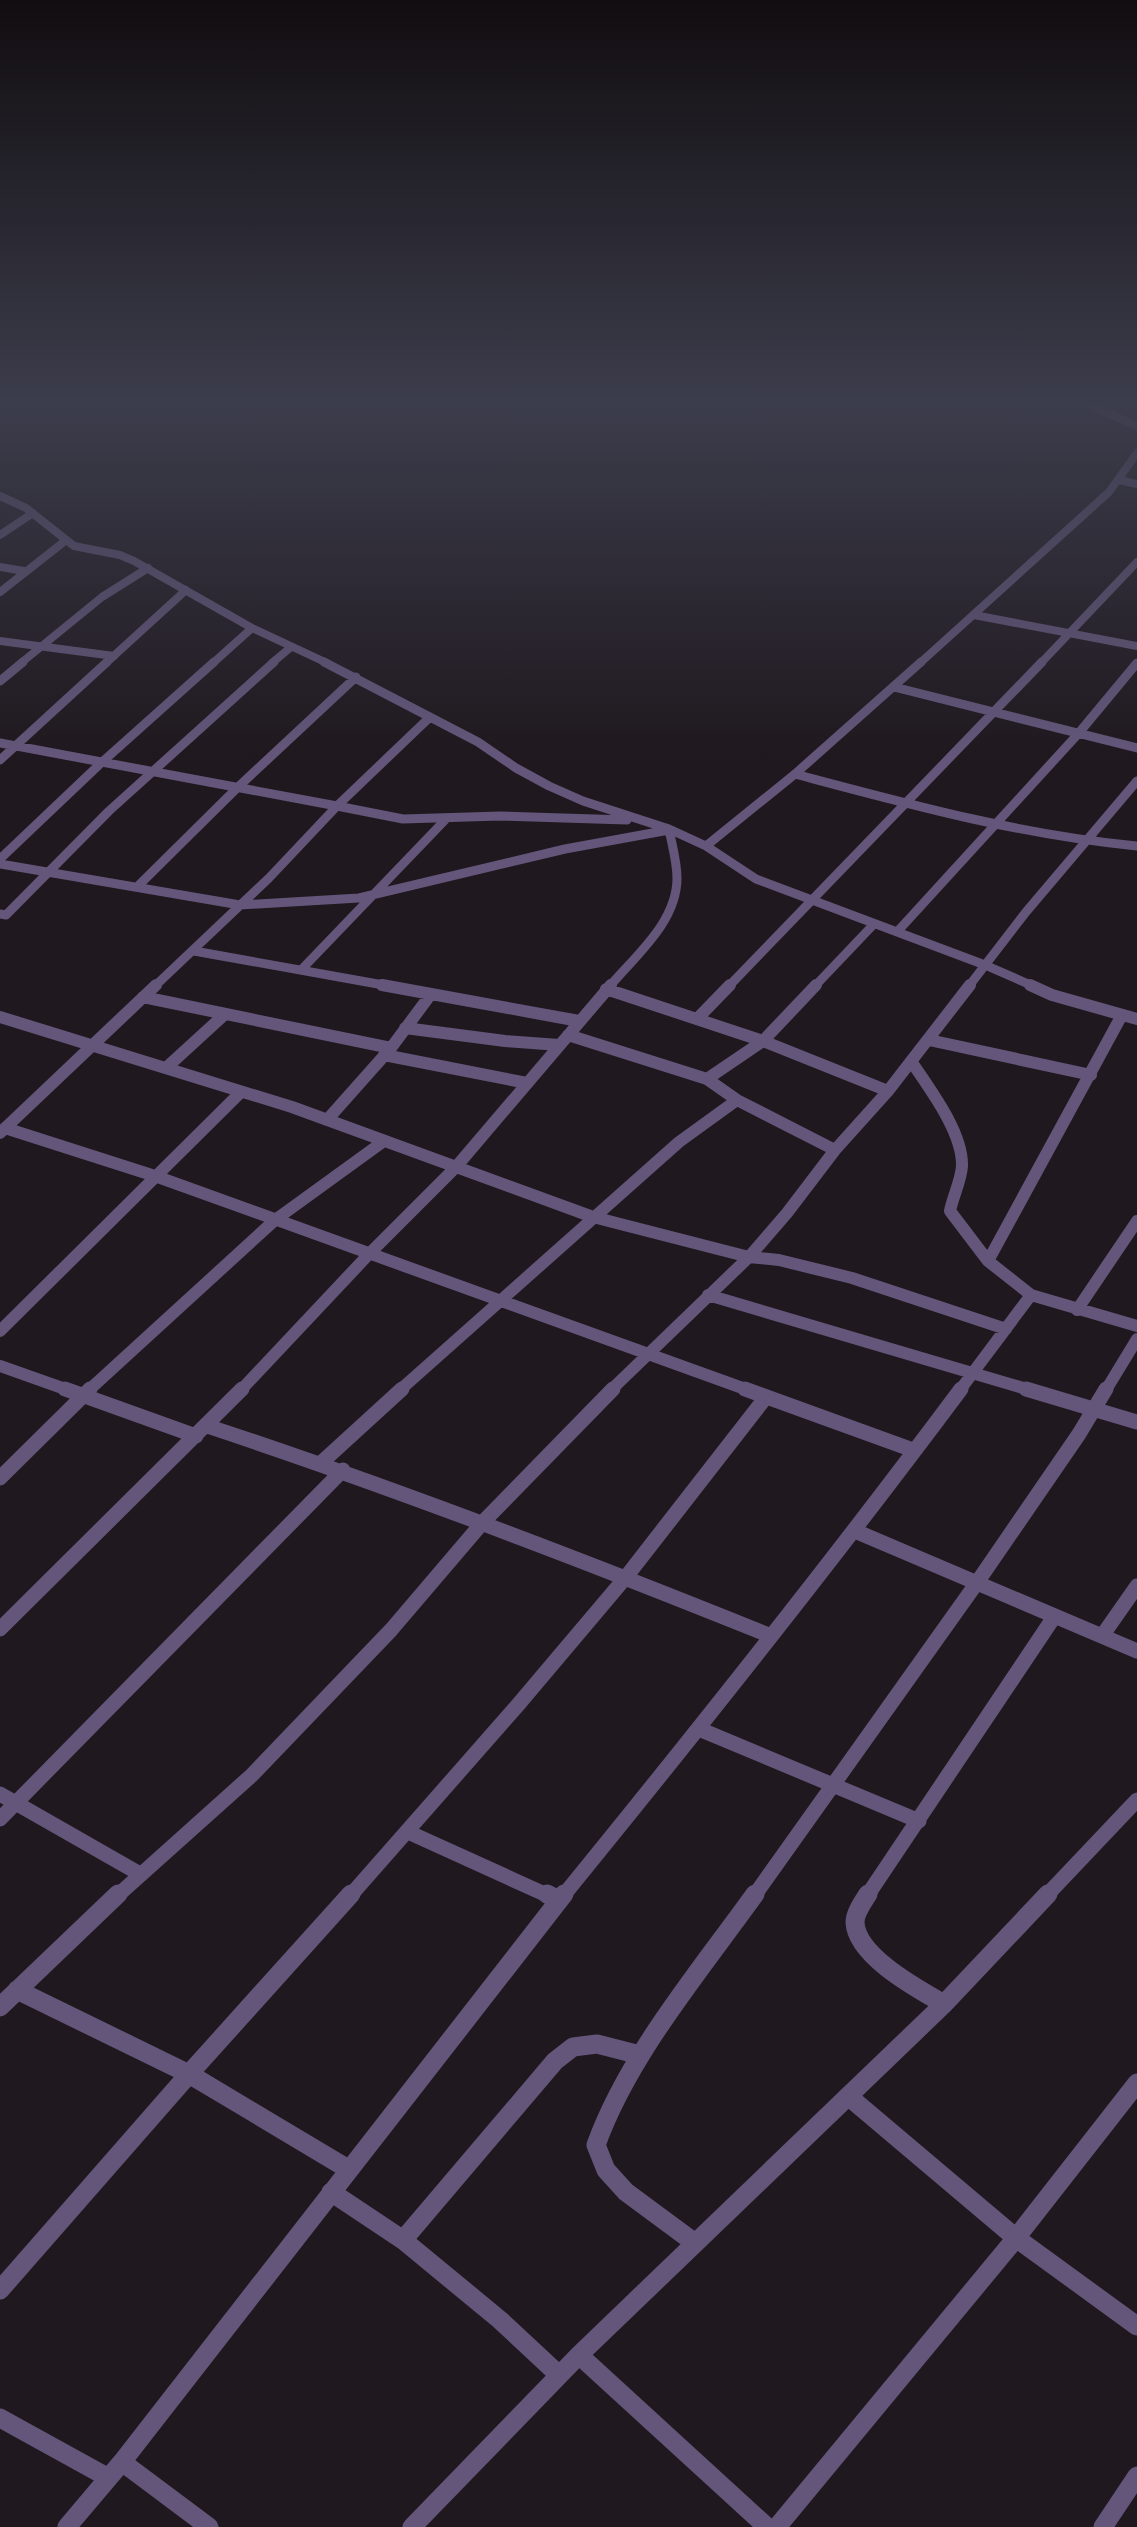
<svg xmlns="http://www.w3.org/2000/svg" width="1137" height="2527" font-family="Georgia,serif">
<rect width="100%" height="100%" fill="#1f181e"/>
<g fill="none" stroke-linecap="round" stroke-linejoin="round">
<path stroke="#63567a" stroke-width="8" d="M1088,404L1137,426
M1119,480L1137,484
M0,496L26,508L74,546L120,555L134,561L252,628L327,663
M0,535L33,513
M0,567L24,571
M0,592L65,541
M974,615L1137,646
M0,641L114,656
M21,663L102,597L148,568
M106,663L186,590
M213,663L252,628
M272,663L291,647
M920,663L1109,492L1137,453
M1041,663L1137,562"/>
<path stroke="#63567a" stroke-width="9" d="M324,662L478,742L516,768L549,786L583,801L669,829L706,846L756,879L985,965L1033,986
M0,681L23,662
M894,687L1137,748
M0,743L337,806L269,878L155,986
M0,760L107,662
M795,774C908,804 1020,835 1137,846
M337,806L403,819L500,816L627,820
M337,806L430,717
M706,846L795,774L921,662
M0,859L101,763L214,662
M0,864L240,905L359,898L565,849L669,830
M137,887L237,788L356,677
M0,914L6,915L109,811L274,662
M897,932L1078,734L1137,663
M194,951L389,986
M301,970L447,818
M610,986C636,955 677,922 677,878C677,862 672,845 669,829
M729,986L1042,662
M815,986L874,924
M969,986L1026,912L1137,781"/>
<path stroke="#63567a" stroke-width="12" d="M382,985L579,1021
M1030,985L1052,995L1137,1019
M606,989L763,1041L888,1091
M143,997L391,1048
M0,1017L292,1107L593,1217L749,1257L779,1260L852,1278L1006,1329
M697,1019L730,985
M405,1028L505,1041L559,1045
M568,1035L707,1079L737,1100L835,1150
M929,1040L1091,1075
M384,1055L527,1083
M911,1061C929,1088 963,1132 962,1166C961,1181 953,1196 950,1211L988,1261L1031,1295L1137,1326
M166,1068L225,1014
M707,1079L763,1041L816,985
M327,1120L391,1048L431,994
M5,1128L155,1176L748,1390
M0,1133L156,985
M988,1261L1122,1015
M708,1295L1030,1390
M1077,1310L1137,1221
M0,1331L241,1092
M0,1366L68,1390
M89,1390L275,1220L384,1141
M241,1390L369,1254L456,1167L611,985
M400,1390L679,1142L737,1100
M611,1390L749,1257L787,1213L835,1150L888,1091L970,985
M960,1390L1031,1295
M1106,1390L1137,1339"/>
<path stroke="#63567a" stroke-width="15" d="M65,1389L196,1436
M745,1389L913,1450
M1026,1389L1137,1422
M207,1426C398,1489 585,1561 771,1636
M321,1463L402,1389
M0,1478L90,1389
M855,1531L1137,1651
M0,1629L242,1389
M1102,1636L1137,1586
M699,1729L919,1821
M0,1794L140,1874
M0,1819L343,1470
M408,1832L549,1896
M117,1896L252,1775L391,1630L484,1521L613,1389
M350,1896L517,1706L626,1577L766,1397
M563,1896C699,1729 832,1562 961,1389
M754,1896L976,1584L1079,1434L1106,1389
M867,1896L1054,1617
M1046,1896L1137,1800"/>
<path stroke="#63567a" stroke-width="19" d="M547,1894L559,1900
M868,1894C863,1902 855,1913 855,1922C856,1956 918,1989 944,2004
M17,1990L189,2074L348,2169
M0,2007L118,1894
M848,2096L1016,2238L1137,2326
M331,2192L403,2240L500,2320L559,2375
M403,2240L555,2061L573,2047L597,2044L640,2055
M695,2243L626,2192L606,2170L596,2145C628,2056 699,1972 755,1894
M0,2290L189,2074L351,1894
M579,2355L767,2527
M0,2418L107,2477
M122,2462L209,2527
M67,2527L122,2462L564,1894
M412,2527L579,2355L944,2004L1048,1894
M777,2527L1016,2238L1137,2083
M1103,2527L1137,2476"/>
</g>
<linearGradient id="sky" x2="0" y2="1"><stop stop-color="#110d10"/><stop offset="0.53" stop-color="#3c3d4c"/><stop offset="1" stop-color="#3c3d4c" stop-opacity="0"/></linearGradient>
<rect width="1137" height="758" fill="url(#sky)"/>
</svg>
